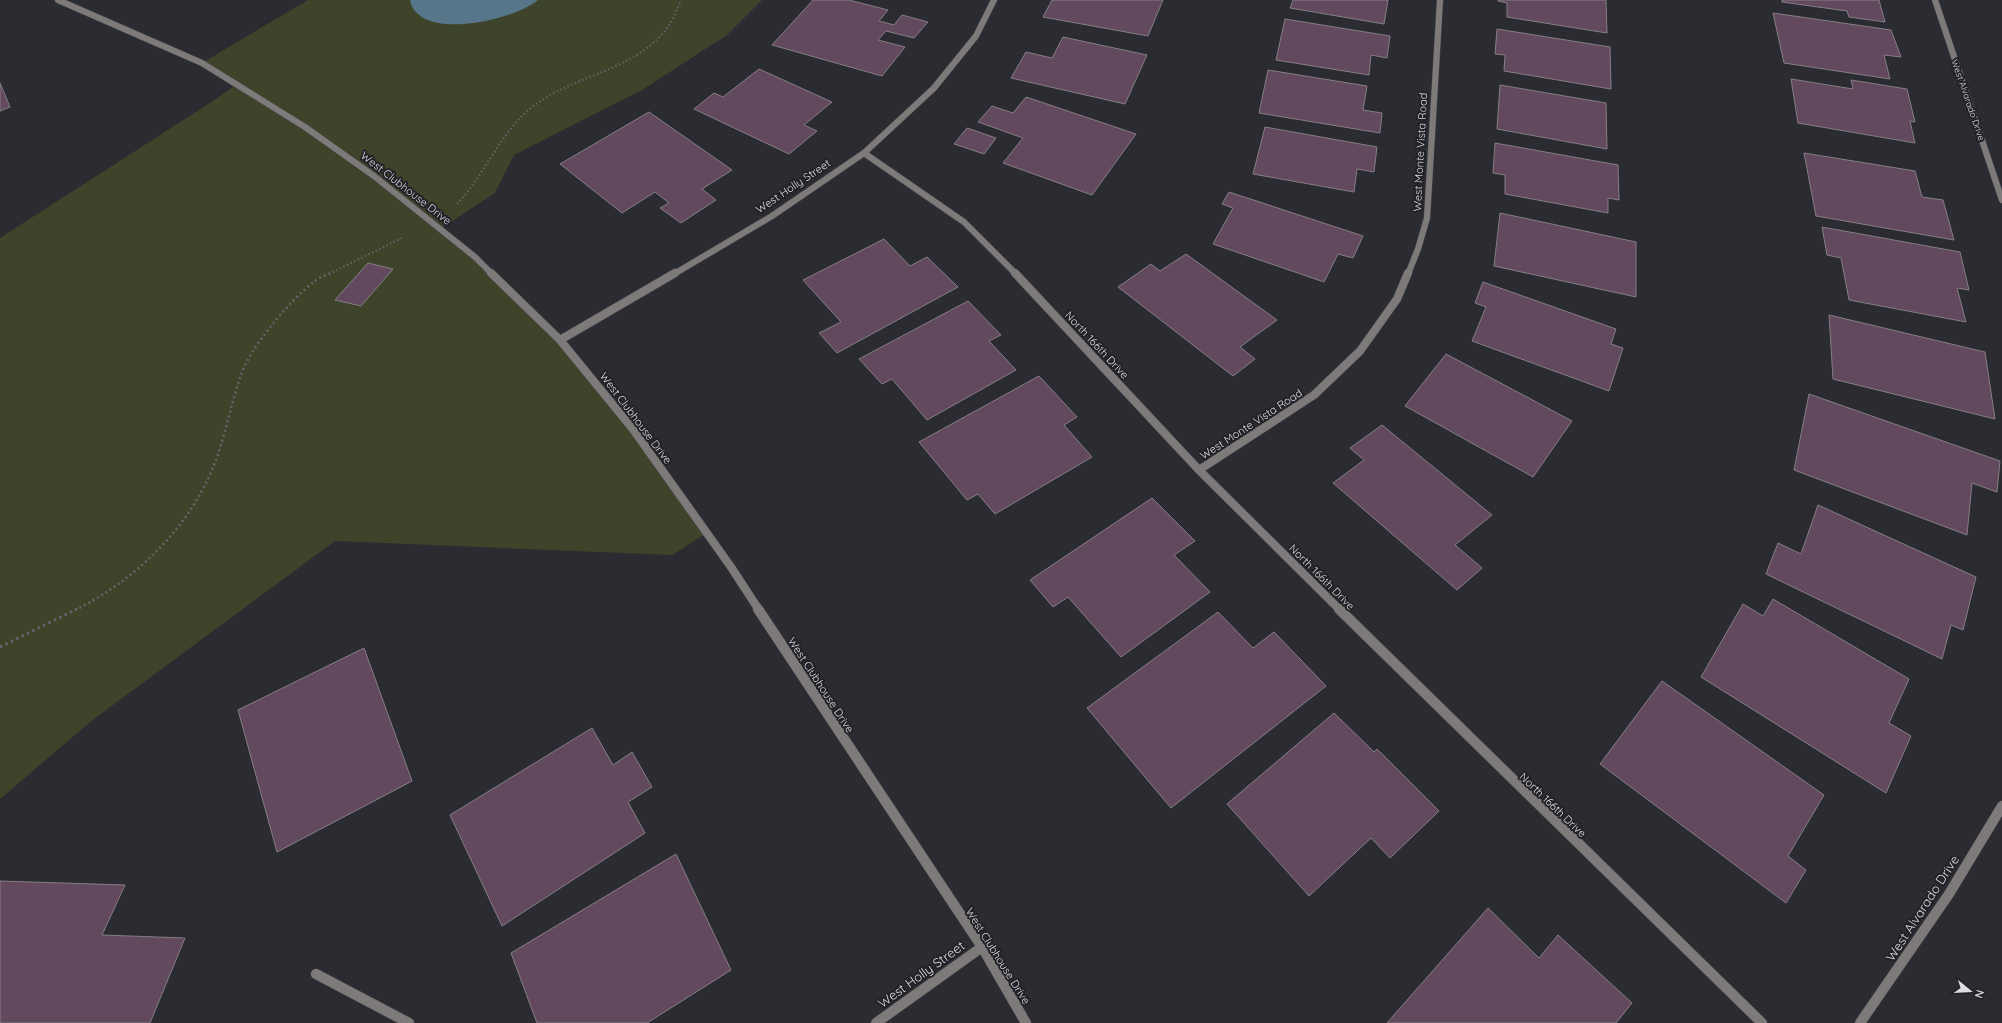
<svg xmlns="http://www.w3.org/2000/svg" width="2002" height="1023" font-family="Quicksand,sans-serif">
<rect width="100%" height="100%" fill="#2b2c31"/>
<path fill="#3d4429" d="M308,0H762L727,35L642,90L514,155L495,193L440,229L475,257L594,381L707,533L672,555L335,541L90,722L0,799V238L213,101L237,84L202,63Z"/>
<path fill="#577689" d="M410,0H538C515,20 418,43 410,0Z"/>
<path fill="#63495e" stroke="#857f84" d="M813,0H849L888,10L879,21L894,25L902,15L928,22L914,38L886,31L878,40L905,47L882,76L772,45Z
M1052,0H1163L1148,36L1043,17Z
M1293,0H1388L1384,24L1290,8Z
M1498,0H1606L1607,33L1507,17V3L1498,1Z
M1782,0H1879L1885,22L1849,17L1847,11L1782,2Z
M1773,13L1891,30L1901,57L1884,55L1890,79L1784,63Z
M1285,19L1390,36L1387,58L1371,55L1369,75L1276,60Z
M1497,29L1610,47L1611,89L1504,71L1505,55L1495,54Z
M1063,37L1147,55L1125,104L1011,78L1026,52L1052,58Z
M759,69L832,102L804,125L817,131L789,154L694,109L714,93L723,97Z
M1268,70L1367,86L1363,110L1382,113L1380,133L1259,113Z
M1791,79L1853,89L1851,80L1907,89L1915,122L1910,121L1915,143L1798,123Z
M0,83L10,107L0,111Z
M1500,85L1606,103L1607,149L1497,129Z
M1026,97L1136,134L1092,195L1003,163L1023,138L978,122L992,106L1013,113Z
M649,112L732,170L702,189L716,200L681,223L660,208L669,203L655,192L622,213L560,164Z
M1265,127L1377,147L1374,172L1357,169L1354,192L1253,174Z
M967,128L996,138L984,154L954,144Z
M1495,143L1618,165L1619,200L1608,198V213L1505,194V175L1493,173Z
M1804,153L1915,171L1922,197L1943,200L1954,240L1816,216Z
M1229,192L1363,236L1353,258L1338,254L1324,282L1213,244L1233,208L1222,204Z
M1500,213L1636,242V297L1494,266Z
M1822,227L1960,252L1969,290L1957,288L1966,322L1849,300L1841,258L1827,255Z
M884,239L910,266L927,257L958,287L837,353L819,333L841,322L803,280Z
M1186,254L1277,320L1240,347L1255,359L1233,376L1118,287L1151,264L1160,271Z
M368,263L393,269L361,306L335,300Z
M1483,282L1616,329L1611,344L1623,348L1609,391L1472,341L1486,307L1475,303Z
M968,301L1001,335L989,341L1016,370L927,420L892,379L882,384L859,359Z
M1829,315L1985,352L1995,419L1833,379Z
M1446,354L1572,421L1533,477L1405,406Z
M1039,376L1077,417L1064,425L1092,457L995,514L978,494L967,500L919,442Z
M1809,394L2000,461L1997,492L1972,483L1967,535L1794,470Z
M1382,425L1492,515L1455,545L1482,568L1457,590L1333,483L1364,460L1350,448Z
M1152,498L1195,541L1174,555L1210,592L1121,657L1068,597L1053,607L1030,580Z
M1818,505L1976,577L1963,630L1951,625L1942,659L1766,574L1778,543L1801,554Z
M1773,599L1909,679L1889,723L1911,736L1886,793L1701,677L1743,604L1763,616Z
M1218,612L1253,648L1274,632L1326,686L1171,808L1087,708Z
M364,648L412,781L277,852L238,710Z
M1662,681L1824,795L1788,856L1806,870L1786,903L1600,764Z
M1334,713L1374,752L1377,749L1439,811L1390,858L1371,838L1309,896L1227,804Z
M592,728L613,765L632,752L652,787L628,802L645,833L502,926L450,815Z
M676,854L731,970L647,1023H537L511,953Z
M0,881L125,885L102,935L185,938L150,1023H0Z
M1488,908L1539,958L1558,935L1632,1003L1616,1023H1387Z"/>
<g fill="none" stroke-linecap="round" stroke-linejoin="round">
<defs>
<path id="minor-far2" d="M1935,0L2002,200
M864,153L964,222L1016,274
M674,274L772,216L864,153L934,88L976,36L994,0
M1408,274L1418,249L1427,218L1440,0"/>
<path id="minor-far1" d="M1015,273L1199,470L1340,610
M560,340L675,273
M1199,470L1314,395L1360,351L1397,299L1408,273"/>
<path id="minor" d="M1339,609L1762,1023
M316,974L409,1023
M876,1023L982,947
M1860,1023L1949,894L2002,806"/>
<path id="tertiary-far2" d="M58,0L202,63L305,127L374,176L475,257L492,274"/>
<path id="tertiary-far1" d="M491,273L560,340L632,428L731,567L759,610"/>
<path id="tertiary" d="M758,609L982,947L1026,1023"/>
</defs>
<use href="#minor-far2" stroke="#47484d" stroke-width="7"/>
<use href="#minor-far1" stroke="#47484d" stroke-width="9"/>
<use href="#minor" stroke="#47484d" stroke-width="11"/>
<use href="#tertiary-far2" stroke="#47484d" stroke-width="7"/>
<use href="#tertiary-far1" stroke="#47484d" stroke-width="9"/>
<use href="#tertiary" stroke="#47484d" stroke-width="11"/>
<path stroke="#64656a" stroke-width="2" stroke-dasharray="1.5 2.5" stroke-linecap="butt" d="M457,204C483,177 497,140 524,114C564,76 627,75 664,32C672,23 676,11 681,0
M329,274L402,238"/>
<path stroke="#64656a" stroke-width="2.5" stroke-dasharray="2 3" stroke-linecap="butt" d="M75,610C134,581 186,531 212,470C225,439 230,406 241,375C250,347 292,298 315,281C320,277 326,275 331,273"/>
<path stroke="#64656a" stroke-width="3" stroke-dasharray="2.5 3.5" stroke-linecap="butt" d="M0,647L77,609"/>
<use href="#minor-far2" stroke="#7e7a7a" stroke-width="6"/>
<use href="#minor-far1" stroke="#7e7a7a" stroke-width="8"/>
<use href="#minor" stroke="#7e7a7a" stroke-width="10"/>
<use href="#tertiary-far2" stroke="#7e7a7a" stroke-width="6"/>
<use href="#tertiary-far1" stroke="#7e7a7a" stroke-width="8"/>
<use href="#tertiary" stroke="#7e7a7a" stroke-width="10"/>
</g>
<g text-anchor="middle" stroke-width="4" stroke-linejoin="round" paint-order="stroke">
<g font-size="9" fill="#dcdde0" stroke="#222328">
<text transform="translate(1968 100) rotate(71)" y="3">West Alvarado Drive</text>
</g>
<g font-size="11" fill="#dcdde0" stroke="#222328">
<text transform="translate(1420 152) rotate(-87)" y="4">West Monte Vista Road</text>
<text transform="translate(793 186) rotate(-34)" y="4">West Holly Street</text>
<text transform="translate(406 188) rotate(38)" y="4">West Clubhouse Drive</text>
<text transform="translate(1097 345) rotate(47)" y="4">North 166th Drive</text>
<text transform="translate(636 418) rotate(53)" y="4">West Clubhouse Drive</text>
<text transform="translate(1251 424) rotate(-33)" y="4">West Monte Vista Road</text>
<text transform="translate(1322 577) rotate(45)" y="4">North 166th Drive</text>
<text transform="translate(821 685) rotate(57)" y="4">West Clubhouse Drive</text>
<text transform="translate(1553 805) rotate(44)" y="4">North 166th Drive</text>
<text transform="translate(998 956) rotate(58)" y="4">West Clubhouse Drive</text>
</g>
<g font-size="13" fill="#dcdde0" stroke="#222328">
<text transform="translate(1922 908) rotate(-57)" y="5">West Alvarado Drive</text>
<text transform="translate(921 974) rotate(-36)" y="5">West Holly Street</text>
</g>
</g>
<g transform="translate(1970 991) rotate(108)" stroke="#222328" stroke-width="3" paint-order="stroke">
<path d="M0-3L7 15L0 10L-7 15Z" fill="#dcdde0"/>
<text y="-6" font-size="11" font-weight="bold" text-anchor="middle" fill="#dcdde0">N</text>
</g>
</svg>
